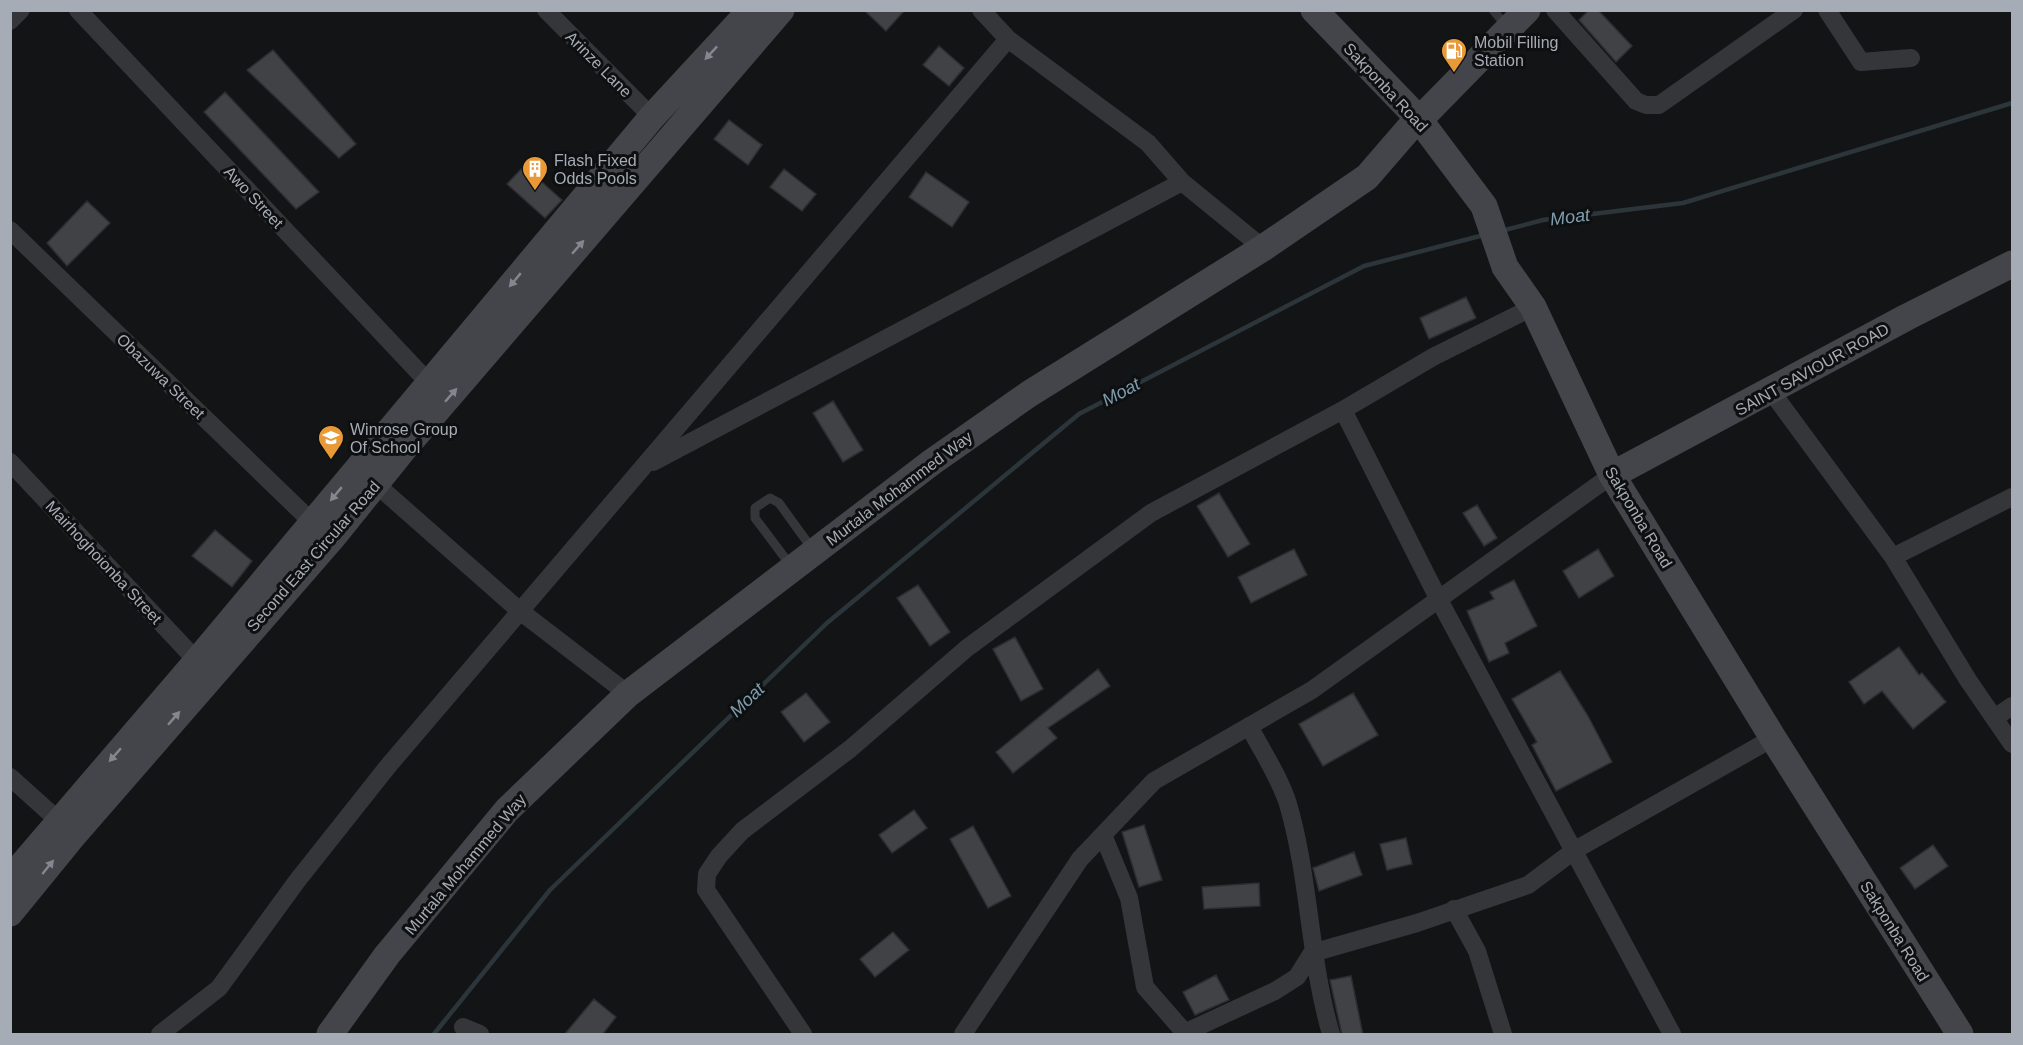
<svg xmlns="http://www.w3.org/2000/svg" width="2023" height="1045" font-family="Helvetica,sans-serif">
<rect width="100%" height="100%" fill="#131415"/>
<g fill="none" stroke-linecap="round" stroke-linejoin="round">
<path stroke="#2c353a" stroke-width="4.5" d="M1501,231L1543,220L1683,203L2012,103
M434,1034L550,890L827,623L1079,414L1364,266L1484,235"/>
</g>
<path fill="#404245" stroke="#2d2e31" stroke-width="1.5" d="M864,10H905L886,31Z
M1589,10H1598L1632,46L1616,62L1579,20Z
M939,46L964,68L949,86L923,65Z
M273,50L356,144L339,158L247,70Z
M225,92L319,192L296,209L204,112Z
M729,120L762,145L748,165L714,139Z
M524,166L562,200L545,218L507,184Z
M784,169L816,194L802,211L770,187Z
M926,172L969,202L952,227L909,197Z
M87,201L110,223L67,266L47,243Z
M1466,297L1476,318L1429,339L1420,318Z
M833,401L863,450L843,462L813,413Z
M1219,493L1250,544L1228,557L1197,506Z
M1477,505L1497,538L1484,546L1463,513Z
M215,530L252,561L232,587L192,556Z
M1294,549L1307,575L1251,603L1238,577Z
M1598,549L1614,576L1579,598L1563,571Z
M1514,580L1537,626L1505,643L1509,653L1489,662L1467,611L1494,599L1490,592Z
M918,585L950,632L930,646L897,598Z
M1015,637L1043,689L1021,701L993,649Z
M1899,647L1919,675L1922,673L1946,702L1913,729L1882,691L1864,704L1849,682Z
M1098,669L1110,686L1048,728L1057,738L1013,773L996,752Z
M1560,671L1588,716L1612,762L1556,791L1532,745L1537,742L1512,699Z
M806,693L830,722L804,742L781,712Z
M1353,693L1378,735L1323,766L1299,724Z
M914,810L927,828L892,853L879,835Z
M1144,825L1162,880L1139,887L1122,832Z
M973,826L1011,896L988,908L950,839Z
M1406,838L1412,864L1387,870L1380,844Z
M1933,845L1948,866L1915,889L1900,868Z
M1354,852L1362,875L1319,891L1313,868Z
M1259,883L1260,906L1204,909L1202,887Z
M893,932L909,950L875,977L860,959Z
M1216,975L1229,1000L1195,1015L1183,992Z
M1351,976L1363,1035H1342L1335,1003L1330,980Z
M594,999L616,1017L602,1035H564Z"/>
<g fill="none" stroke-linecap="round" stroke-linejoin="round">
<path stroke="#35363a" stroke-width="9" d="M1493,10L1507,27
M791,566L755,518V508L770,498L779,503L813,550"/>
<path stroke="#35363a" stroke-width="18" d="M78,10L429,383
M546,10L652,117
M981,10L1008,39L1148,143L1182,182L1263,248
M1555,10L1636,101L1646,105H1659L1794,10
M1827,10L1861,62L1911,58
M10,21L21,10
M10,230L312,522
M1771,391L1893,557L1968,680L2012,744
M1343,410L1438,598L1672,1034
M10,462L197,661
M653,462L1182,182
M369,478L520,611L628,694
M1893,557L2012,497
M1996,717L2012,706
M1249,726C1262,751 1280,778 1288,804C1310,879 1309,959 1331,1034
M10,777L59,821
M1103,835L1129,898L1145,987L1186,1034
M1454,909L1477,951L1503,1034
M463,1027L480,1034
M160,1034L219,988L297,881L389,765L1008,39
M803,1034L706,890L707,874L719,856L742,831L850,749L967,648L1151,513L1343,410L1433,357L1533,307
M963,1034L1080,859L1154,781L1312,690L1612,475
M1182,1034L1275,991L1297,977L1312,953L1417,923L1528,885L1575,850L1773,738"/>
<path stroke="#43454a" stroke-width="27" d="M1314,10L1418,118L1484,206L1505,267L1533,307L1612,475L1773,738L1960,1034
M1612,475L1907,317L2012,264
M10,879L197,661L652,117L751,10
M10,913L72,837L332,538L402,451L781,10
M330,1034L387,955L507,810L628,694L932,462L1029,394L1263,248L1367,177L1418,118L1427,112L1527,10"/>
</g>
<defs><path id="oneway-solid" d="M-6-.8H1V-3.2L6.5 0L1 3.2V.8H-6Z" transform="scale(1.5)"/></defs>
<g fill="#838890">
<use href="#oneway-solid" transform="translate(711 53) rotate(133)"/>
<use href="#oneway-solid" transform="translate(578 247) rotate(-49)"/>
<use href="#oneway-solid" transform="translate(515 280) rotate(130)"/>
<use href="#oneway-solid" transform="translate(451 395) rotate(-49)"/>
<use href="#oneway-solid" transform="translate(336 494) rotate(130)"/>
<use href="#oneway-solid" transform="translate(174 718) rotate(-49)"/>
<use href="#oneway-solid" transform="translate(115 755) rotate(131)"/>
<use href="#oneway-solid" transform="translate(48 867) rotate(-51)"/>
</g>
<defs>
<symbol id="fuel-pin" viewBox="-11 -11 22 30"><path d="M0 17L-7.5 6A9.5 9.5 0 1 1 7.5 6Z" fill="#e99a37" stroke="#0e0f10"/><path d="M-5.5-6h7V0h2V4h1.3V-2.5L3-4.5l.8-.8L6-3V5H2.5V1h-1V6h-7ZM-4.2-4.7v3.2H.2V-4.7Z" fill="#fff"/></symbol>
<symbol id="building-pin" viewBox="-11 -11 22 30"><path d="M0 17L-7.5 6A9.5 9.5 0 1 1 7.5 6Z" fill="#e99a37" stroke="#0e0f10"/><path d="M-4-6H4V6H1V3H-1V6H-4ZM-2.5-4.3h1.7v1.8h-1.7ZM.8-4.3h1.7v1.8H.8ZM-2.5-1h1.7V.8h-1.7ZM.8-1h1.7V.8H.8Z" fill="#fff"/></symbol>
<symbol id="school-pin" viewBox="-11 -11 22 30"><path d="M0 17L-7.5 6A9.5 9.5 0 1 1 7.5 6Z" fill="#e99a37" stroke="#0e0f10"/><path d="M0-5L7-2L0 1L-7-2ZM-4 1L0 2.5L4 1V4Q0 6-4 4Z" fill="#fff"/></symbol>
</defs>
<g fill-rule="evenodd">
<use href="#fuel-pin" x="1439" y="36" width="30" height="40"/>
<use href="#building-pin" x="520" y="154" width="30" height="40"/>
<use href="#school-pin" x="316" y="423" width="30" height="40"/>
</g>
<g text-anchor="middle" stroke-width="6" stroke-linejoin="round" paint-order="stroke">
<g font-size="16" fill="#a6acb5" stroke="#0e0f10" text-anchor="start">
<text x="1474" y="48">Mobil Filling<tspan x="1474" dy="18">Station</tspan></text>
<text x="554" y="166">Flash Fixed<tspan x="554" dy="18">Odds Pools</tspan></text>
<text x="350" y="435">Winrose Group<tspan x="350" dy="18">Of School</tspan></text>
</g>
<g font-size="16" fill="#a6acb5" stroke="#0e0f10">
<text transform="translate(599 64) rotate(45)" y="6">Arinze Lane</text>
<text transform="translate(1386 87) rotate(47)" y="6">Sakponba Road</text>
<text transform="translate(254 197) rotate(47)" y="6">Awo Street</text>
<text transform="translate(1812 369) rotate(-29)" y="6">SAINT SAVIOUR ROAD</text>
<text transform="translate(161 376) rotate(44)" y="6">Obazuwa Street</text>
<text transform="translate(899 488) rotate(-37)" y="6">Murtala Mohammed Way</text>
<text transform="translate(1639 517) rotate(59)" y="6">Sakponba Road</text>
<text transform="translate(313 556) rotate(-49)" y="6">Second East Circular Road</text>
<text transform="translate(104 562) rotate(47)" y="6">Mairhoghoionba Street</text>
<text transform="translate(465 864) rotate(-50)" y="6">Murtala Mohammed Way</text>
<text transform="translate(1895 931) rotate(58)" y="6">Sakponba Road</text>
</g>
<g font-size="18" font-style="italic" fill="#7e9dae" stroke="#0e0f10">
<text transform="translate(1570 217) rotate(-7)" y="6">Moat</text>
<text transform="translate(1121 392) rotate(-28)" y="6">Moat</text>
<text transform="translate(747 700) rotate(-44)" y="6">Moat</text>
</g>
</g>
<rect width="2023" height="1045" fill="none" stroke="#a6acb5" stroke-width="24"/>
</svg>
